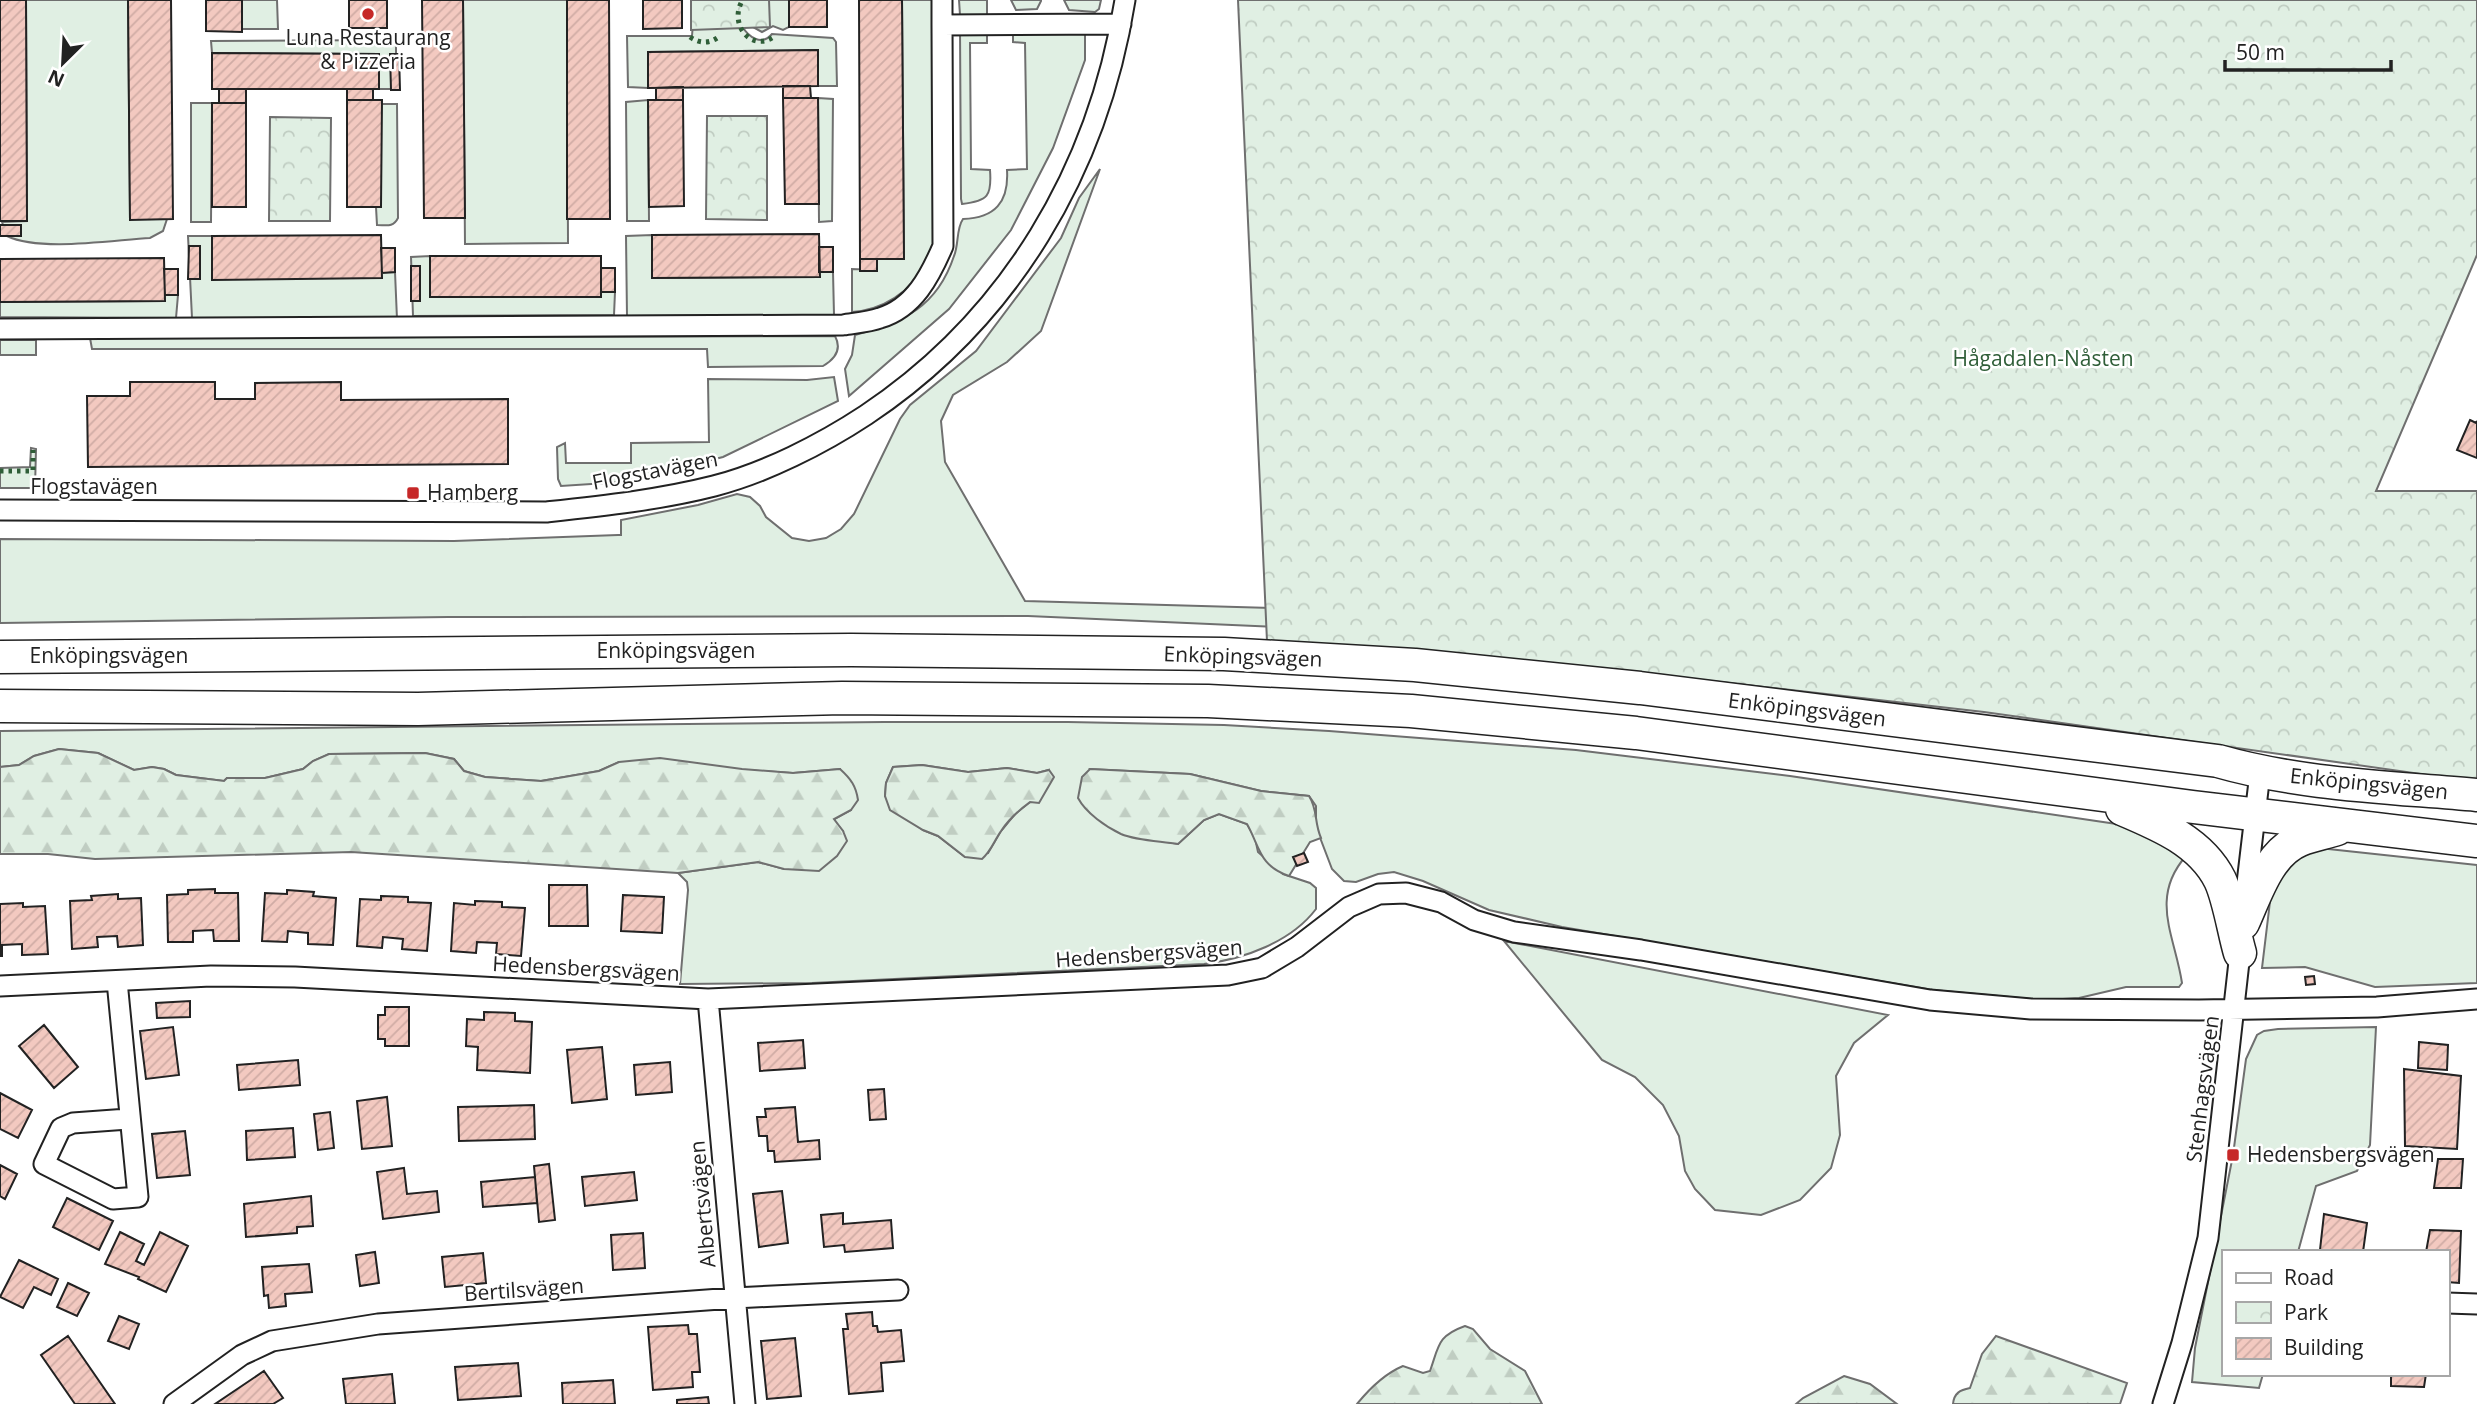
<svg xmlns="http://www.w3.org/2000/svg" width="2477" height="1404" font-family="'Open Sans',sans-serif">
<defs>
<pattern id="forest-firs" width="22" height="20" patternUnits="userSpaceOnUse" patternTransform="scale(1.75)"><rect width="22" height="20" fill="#e0efe3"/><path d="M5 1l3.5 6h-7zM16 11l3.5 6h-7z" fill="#c0cdc2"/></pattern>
<pattern id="park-crowns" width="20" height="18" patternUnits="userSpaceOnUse" patternTransform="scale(1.75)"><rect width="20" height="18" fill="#e0efe3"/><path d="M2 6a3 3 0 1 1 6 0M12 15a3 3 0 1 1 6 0" fill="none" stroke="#c0cdc2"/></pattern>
<pattern id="building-hatch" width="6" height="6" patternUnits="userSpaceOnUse" patternTransform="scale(1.75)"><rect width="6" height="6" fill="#f3c9c0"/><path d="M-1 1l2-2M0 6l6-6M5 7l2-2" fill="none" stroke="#d0aca5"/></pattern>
</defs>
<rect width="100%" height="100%" fill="#fff"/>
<path fill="#e0efe3" stroke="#6f6f6f" stroke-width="2" fill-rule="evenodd" d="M26,0H128L130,219H167L163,231L150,238C113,240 40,252 7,236L2,222L27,221Z
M242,0H277L278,29H242Z
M463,0H567L568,243L465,244Z
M755,0H789V27L783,30L773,26L762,32L751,26Z
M902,0H935C935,46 936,93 936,139C936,175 945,234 926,265C910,292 883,310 852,312V269L877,270V259H904Z
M959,0H987V16L965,17L960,15Z
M1011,0H1041V1L1037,9L1016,10Z
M1064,0H1101L1099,9L1095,12L1069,10Z
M693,23L742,26C749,38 762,46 772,34L833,38L836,42L837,86H818L817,50L648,52V88L628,87L627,36H692Z
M960,29H987V43H970L971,169L990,170C992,196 988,201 962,204L961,199Z
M1013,33H1085V60L1053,148L1011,230L949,309L849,396L845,369L852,355L855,335C904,322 937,307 954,256C959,244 956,229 963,219C995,218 1009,202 1007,170L1027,169L1025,43L1013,42Z
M396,40V89H379V54L212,53L211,41Z
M818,98L833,99L832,221L819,222Z
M648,100L649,221H627L626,102Z
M191,103H212L211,222H191Z
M381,104H397L398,218C393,228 386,225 377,225L376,207L381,206Z
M1100,169L1041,331L1007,362L953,395L941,421L945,462L1025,601L1415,612L1414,633L1028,616L448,617L0,623V539L454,541L618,535H621V520L698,505L737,494L750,497L760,506L766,517L792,538L809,541L826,538L841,529L854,514L900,419L910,405L976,351L1061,238L1079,198Z
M652,235V278L819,277V272H833L834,315L627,316L626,236Z
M188,236H212V279L395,272L397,319L192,318Z
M430,256L431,297H601V292H615L614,315L413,316L411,257Z
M165,295H178L176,318L0,317V302L164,301Z
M835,336C842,349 835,359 823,366L708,367L707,349H92L90,338Z
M0,340H36V355H0Z
M834,377L838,401L723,457L622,482L561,486L558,479L557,447L565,443L566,463H631V443L709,442L708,379L807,380Z
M31,448L36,449L35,488H0V468L30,467Z
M884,722H1068L1224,725L1329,731L1576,750L1790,776L2130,826L2186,856C2149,898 2175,936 2182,983L2179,987H2126L2079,998L2063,999L2041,1000L1933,990L1562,927L1489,910L1423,881L1394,872L1378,874L1356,882L1344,881L1332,869L1316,827V806L1309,796L1261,791L1190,774L1090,769L1122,834L1178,844L1204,820L1219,814L1247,824L1255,838L1258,852L1283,874L1310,883L1316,888V909C1291,942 1244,959 1204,964L812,983L680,984L688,890L687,882L678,873L758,862L784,869L843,831L833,820L851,810L840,769L793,773L619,762L599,771L541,781L485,777L464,771L454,759L425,753L329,754L313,761L303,769L265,778H227L224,781L176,775L164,769L152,767L134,770L98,753L59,749L34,756L19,765L0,767V731ZM922,765L968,772L1007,768L1037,773L1048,770L1030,802L1015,814L1001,831L988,853L965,857L938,836L923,830L908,819L885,796L886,783L893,767Z
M2319,848L2477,865V983L2375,987L2305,967L2262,968L2272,885L2284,864Z
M1504,941L1888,1015L1854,1043L1836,1076L1840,1135L1831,1168L1800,1200L1761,1215L1715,1210L1695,1189L1685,1171L1679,1136L1663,1105L1635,1077L1602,1060Z
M2376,1027L2370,1145L2357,1171L2316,1186L2298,1252H2223V1374H2263L2259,1388L2192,1382L2195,1348L2233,1155L2246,1059L2257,1035L2264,1031L2278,1029Z"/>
<path fill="url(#forest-firs)" stroke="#6f6f6f" stroke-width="2" d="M59,749L98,753L134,770L152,767L164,769L176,775L224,781L227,778H265L303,769L313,761L329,754L425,753L454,759L464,771L485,777L541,781L599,771L619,762L660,758L742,769L793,773L840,769C851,779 856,786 858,800L851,810L834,819L843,831L847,841L837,856L819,871L784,869L758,862L678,873L351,852L95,859L48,854H0V767L19,765L34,756Z
M922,765L968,772L1007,768L1037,773L1049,770L1054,777L1039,803L1030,802C1019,810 1009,819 1001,831C994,841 991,851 982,859L965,857L938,836L923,830L890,810L885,796L886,783L893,767Z
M1090,769L1190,774L1261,791L1309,796C1318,810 1314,822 1321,838L1310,842L1289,876C1259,866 1260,847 1247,824L1219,814L1204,820L1178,844C1160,841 1138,841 1121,834C1106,827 1086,813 1078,798L1082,777Z
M1465,1326L1473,1329L1490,1349L1525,1371L1542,1404H1357C1370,1388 1384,1374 1403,1366L1423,1373L1430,1371C1439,1346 1437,1336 1465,1326Z
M1996,1336L2127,1383L2120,1404H1953C1954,1393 1960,1390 1970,1388L1982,1354Z
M1844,1376L1870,1384L1897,1404H1796L1803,1398Z"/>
<path fill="url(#park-crowns)" stroke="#6f6f6f" stroke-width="2" d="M691,0H769L770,27L691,30Z
M1238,0H2477V255L2376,491H2477V782L1984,712L1605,669L1267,641Z
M707,116H767V220L706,219Z
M270,117L331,118L330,221H269Z"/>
<path fill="url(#building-hatch)" stroke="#222" stroke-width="2" d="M0,0H26L27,221H0Z
M128,0H171L173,219L130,220Z
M206,0H242V32L206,31Z
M349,0H387V28H349Z
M422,0H463L465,218H424Z
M567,0H609L610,219H567Z
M643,0H682V28L643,29Z
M789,0H827V27H789Z
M859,0H902L904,259H860Z
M818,50V86L648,88V52Z
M212,53L379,54V89H212Z
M390,54H399L400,90H391Z
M783,86H810L811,98H783Z
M683,87V100H656V88Z
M219,89H246V103H219Z
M347,89H373V100H347Z
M783,98H818L819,204H785Z
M347,100H382L381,207H347Z
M648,100H683L684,206L649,207Z
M212,103H246V207H212Z
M0,225H21V236H0Z
M819,234L820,277L652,278V235Z
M381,235L382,278L212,280V236Z
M189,246H200V279H188Z
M819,247H833V272H819Z
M381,248H395V272L382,273Z
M430,256H601V297H430Z
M164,258L165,301L0,302V259Z
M860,259H877V271H860Z
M411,266H420V301H411Z
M601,268H615V292H601Z
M164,269H178V295H165Z
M130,382H215V399H255V383L341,382V400L508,399V464L88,467L87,396H130Z
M2470,420L2476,423L2477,421V458L2457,450Z
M1304,853L1308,862L1297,866L1293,857Z
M549,885H587L588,926H549Z
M215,889V893H238L239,941H214L213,930L193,931V942H168L167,895L188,894V890Z
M287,890L314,892L313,896L336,898L333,945L308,944V933L288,931L287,942L262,941L265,893L287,894Z
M118,894V899L141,898L143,945L118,947L117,936L97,937L98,947L72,949L70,901L92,900L91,896Z
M623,895L664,897L662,933L621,931Z
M381,896L408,897V902L431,903L427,951L402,949L403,939L383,937L382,948L357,946L360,899L381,900Z
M475,901L502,902V907L525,908L521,956L496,954L497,943L477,942L476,953L451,951L454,903L475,905Z
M23,903V907L45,906L48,954L22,955V944L2,945V956H0V904Z
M2314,976L2315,984L2306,985L2305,977Z
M190,1001V1017L157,1018L156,1003Z
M385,1007H409V1046H385V1039H378V1015H385Z
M484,1012L515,1013V1021L532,1022L530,1073L477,1070L478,1047L466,1046L467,1019L484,1020Z
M44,1025L78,1067L54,1088L19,1046Z
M173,1027L179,1075L146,1079L140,1031Z
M803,1040L805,1068L760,1071L758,1043Z
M2419,1042L2448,1045L2447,1070L2418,1068Z
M602,1047L607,1099L572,1103L567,1050Z
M298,1060L300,1085L239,1090L237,1065Z
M670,1062L672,1092L636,1095L634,1065Z
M2404,1069L2461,1076L2457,1149L2405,1146Z
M884,1089L886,1119L870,1120L868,1090Z
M0,1093L32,1110L18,1138L0,1129Z
M387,1097L392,1146L362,1149L357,1101Z
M534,1105L535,1139L459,1141L458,1107Z
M795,1107L798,1142L819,1140L820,1159L775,1162L774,1151H768L767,1136H759L757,1117H766L765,1109Z
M330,1112L334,1148L318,1150L314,1114Z
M293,1128L295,1157L247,1160L246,1131Z
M185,1131L190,1175L157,1178L152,1134Z
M2438,1159H2463L2461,1188H2434Z
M549,1164L555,1220L539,1222L534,1166Z
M0,1165L17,1174L5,1199L0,1196Z
M404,1168L407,1194L437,1191L439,1212L383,1219L377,1172Z
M634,1172L637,1200L585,1206L582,1177Z
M535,1177L537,1203L483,1207L481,1182Z
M782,1191L788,1243L759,1247L753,1194Z
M311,1196L313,1226L297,1227V1233L246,1237L244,1204Z
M67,1198L113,1221L99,1250L53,1227Z
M843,1213V1224L891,1220L893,1248L845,1252L844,1245L824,1247L821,1215Z
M2324,1214L2367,1223L2363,1252H2324L2320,1250Z
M2430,1230L2461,1231L2459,1283L2447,1282V1252H2426Z
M120,1232L144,1244L136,1261L144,1265L160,1232L188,1246L166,1292L138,1279L139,1277L105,1264Z
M643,1233L645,1268L613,1270L611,1235Z
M375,1252L379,1283L360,1286L356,1255Z
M483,1253L486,1283L445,1287L442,1257Z
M19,1260L58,1279L51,1295L34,1287L23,1308L0,1297Z
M309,1264L312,1292L285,1294L286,1306L269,1308L268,1295L264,1296L262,1267Z
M68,1283L89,1293L77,1316L57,1307Z
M872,1312L873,1326H877L878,1332L901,1330L904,1361L881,1363L883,1391L849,1394L843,1329H848L846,1314Z
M119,1316L139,1324L129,1349L108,1341Z
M688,1325L689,1334H697L700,1372H692L693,1387L653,1390L648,1327Z
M68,1336L115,1404H75L41,1355Z
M795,1338L801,1396L767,1399L761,1341Z
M518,1363L521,1396L458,1400L455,1367Z
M264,1371L283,1398L273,1404H215Z
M392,1374L395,1404H346L343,1379Z
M2391,1374H2426L2424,1387L2391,1386Z
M613,1380L615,1404H563L562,1383Z
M708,1397L709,1404H677V1400Z"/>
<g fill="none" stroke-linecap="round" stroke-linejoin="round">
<defs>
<path id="minor" d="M942,0V25L1121,24
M0,329L843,325C855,323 869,322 880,318C914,308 930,276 943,246L942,25
M0,510L546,512C602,506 659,500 714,486C765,473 822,444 866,415C1010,319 1098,170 1125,0
M2245,900L2260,773
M117,981L138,1197L113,1199L44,1164L61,1128L73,1123L128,1119
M0,986L211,976L295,977L708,999L1228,975L1262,968L1297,947L1349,907L1379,894L1406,893L1441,902L1474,920L1514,932L1641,950L1930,1000L2031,1009L2199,1010L2377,1007L2477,999
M708,999L745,1404
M2447,1303L2477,1304
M174,1404L242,1355L272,1341L378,1324L734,1298L898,1290
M2163,1404L2182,1343L2208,1238L2241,944"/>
<path id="primary" d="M0,657L851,650L1224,654L1415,665L1640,688L2218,761C2302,785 2390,787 2477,795
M0,706L418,709L842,698L1208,701L1411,711L1636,733L2193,807L2477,841
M2122,809C2160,825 2201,842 2220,880C2229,899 2234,933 2240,953
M2243,923C2256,895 2268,853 2300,840C2311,835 2325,833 2337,829"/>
</defs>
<use href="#minor" stroke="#222" stroke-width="23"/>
<use href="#primary" stroke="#222" stroke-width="35"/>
<use href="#minor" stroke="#fff" stroke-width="19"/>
<use href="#primary" stroke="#fff" stroke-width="32"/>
<path stroke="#2f5e38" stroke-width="5" stroke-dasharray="3.5 5" stroke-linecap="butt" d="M741,3C730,26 752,53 775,36
M690,37C700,44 710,44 720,36
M0,471H33V450"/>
</g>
<g fill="#c62828" stroke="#fff" stroke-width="2.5">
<circle cx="368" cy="14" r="7"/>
<rect x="406" y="486" width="14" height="14" rx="3.5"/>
<rect x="2226" y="1148" width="14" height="14" rx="3.5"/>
</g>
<g text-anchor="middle" stroke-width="5" stroke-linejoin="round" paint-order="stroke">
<g font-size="21" fill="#222" stroke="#fff" text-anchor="start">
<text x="368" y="45" text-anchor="middle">Luna Restaurang<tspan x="368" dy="24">&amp; Pizzeria</tspan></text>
<text x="427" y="500">Hamberg</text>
<text x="2247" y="1162">Hedensbergsvägen</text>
</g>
<g font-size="21" fill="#2f5e38" stroke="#fff">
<text x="2043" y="366">Hågadalen-Nåsten</text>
</g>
<g font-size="21" fill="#222" stroke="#fff">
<text transform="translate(655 471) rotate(-11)" y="7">Flogstavägen</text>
<text x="94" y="494">Flogstavägen</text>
<text x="676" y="658">Enköpingsvägen</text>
<text x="109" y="663">Enköpingsvägen</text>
<text transform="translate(1243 657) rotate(2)" y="7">Enköpingsvägen</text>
<text transform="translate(1807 710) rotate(7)" y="7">Enköpingsvägen</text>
<text transform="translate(2369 784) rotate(6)" y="7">Enköpingsvägen</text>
<text transform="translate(1149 954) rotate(-4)" y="7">Hedensbergsvägen</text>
<text transform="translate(586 969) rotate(3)" y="7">Hedensbergsvägen</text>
<text transform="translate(2203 1089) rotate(-83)" y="7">Stenhagsvägen</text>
<text transform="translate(703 1204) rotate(-95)" y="7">Albertsvägen</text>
<text transform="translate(524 1290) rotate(-4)" y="7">Bertilsvägen</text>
</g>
</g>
<rect x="2222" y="1250" width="228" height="126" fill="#ffffff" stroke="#a7a7a7" stroke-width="2"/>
<rect x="2236" y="1273" width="35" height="10" fill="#ffffff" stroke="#a7a7a7" stroke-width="2"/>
<text x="2284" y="1285" font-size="21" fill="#222222">Road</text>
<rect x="2236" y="1302" width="35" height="21" fill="url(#park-crowns)" stroke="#a7a7a7" stroke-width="2"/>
<text x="2284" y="1320" font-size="21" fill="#222222">Park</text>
<rect x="2236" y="1338" width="35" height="21" fill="url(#building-hatch)" stroke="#a7a7a7" stroke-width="2"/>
<text x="2284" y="1355" font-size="21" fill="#222222">Building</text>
<g transform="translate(63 63) rotate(204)" stroke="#ffffff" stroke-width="5" paint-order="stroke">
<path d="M0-5L12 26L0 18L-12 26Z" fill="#222222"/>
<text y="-10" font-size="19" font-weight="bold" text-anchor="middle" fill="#222222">N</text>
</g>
<path d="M2225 60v10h166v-10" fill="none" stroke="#222222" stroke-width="3.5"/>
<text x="2236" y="60" font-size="21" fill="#222222" stroke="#ffffff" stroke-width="5" paint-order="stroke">50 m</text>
</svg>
